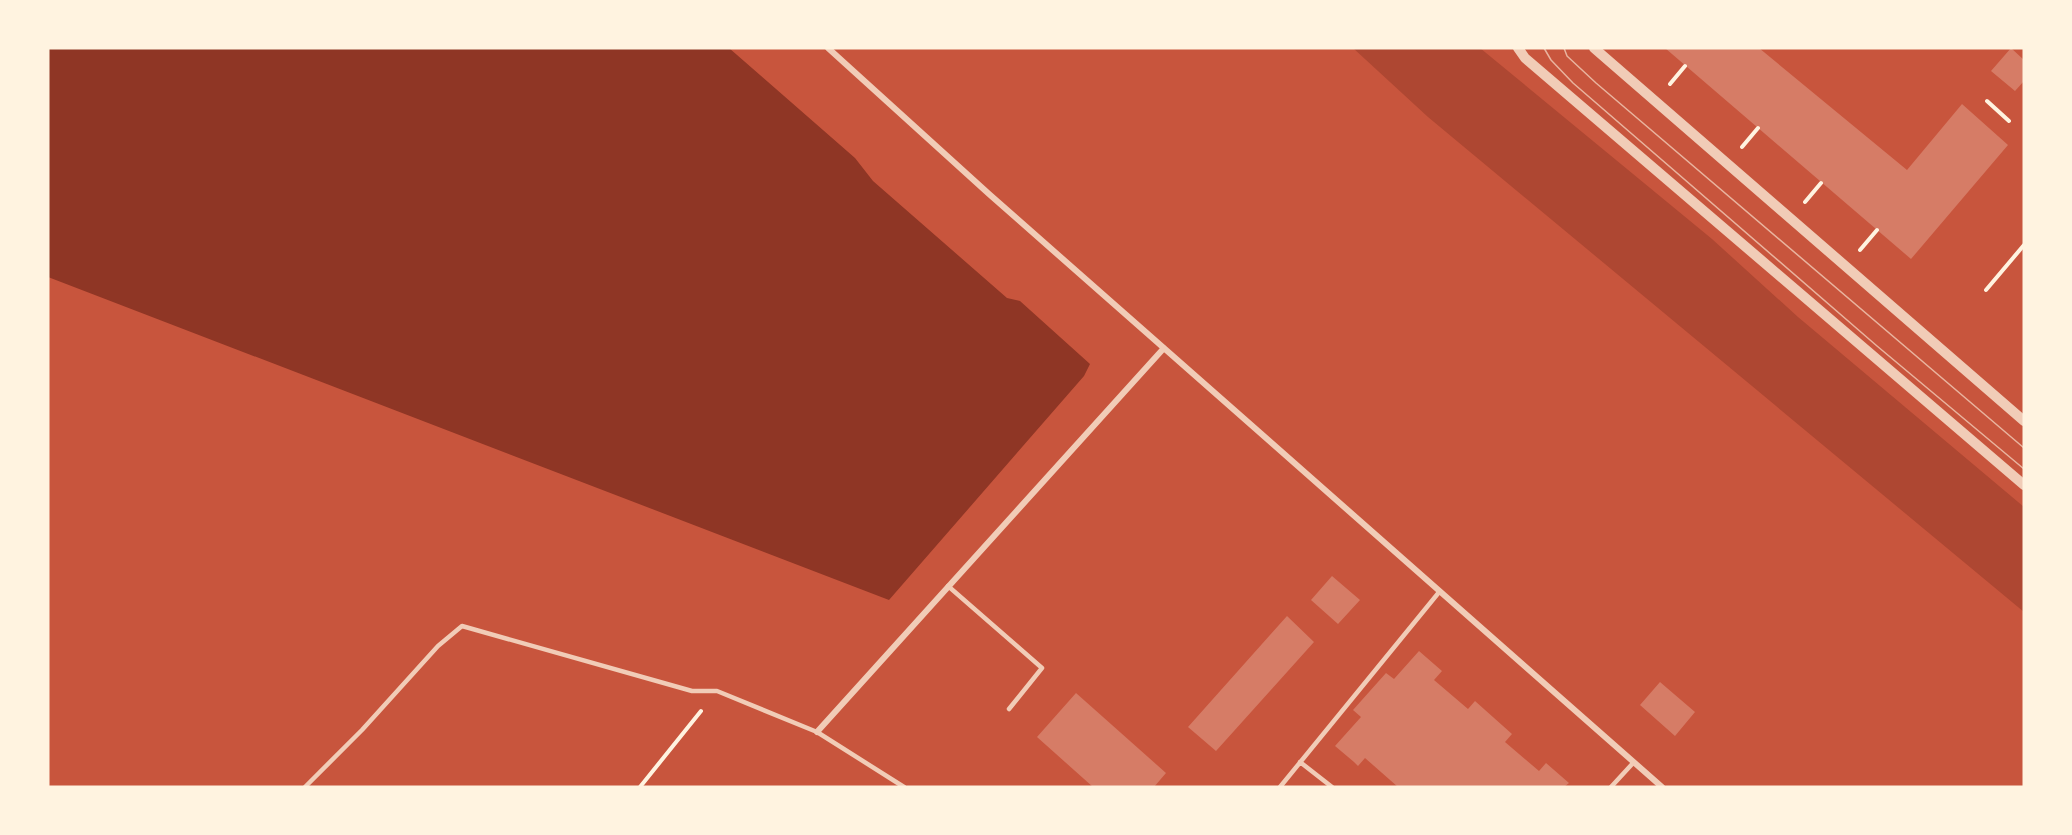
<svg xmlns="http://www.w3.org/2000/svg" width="2072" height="835" font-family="'Golos Text',sans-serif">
<rect width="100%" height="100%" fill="#c8553d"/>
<path fill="#ae4732" d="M1353,48H1480L1712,239L1798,317L2024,507V612L1428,117Z"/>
<path fill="#8f3625" d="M48,48H729L855,158L873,181L1007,298L1020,301L1090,364L1084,376L889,600L48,277Z"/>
<path fill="#d67c66" d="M1665,48H1759L1907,170L1962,104L2008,145L1911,259Z
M2011,48L2024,60V81L2015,91L1991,71Z
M1332,576L1360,600L1338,624L1311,600Z
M1287,616L1314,642L1216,751L1188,727Z
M1419,651L1442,671L1434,680L1468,709L1475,701L1512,734L1505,742L1539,771L1546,763L1569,783L1564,787H1398L1365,758L1358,766L1354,762L1335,746L1361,717L1353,710L1386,673L1394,679Z
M1660,682L1695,712L1675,736L1640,705Z
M1076,693L1166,773L1154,787H1093L1037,737Z"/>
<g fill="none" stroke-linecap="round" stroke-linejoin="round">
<path stroke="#fff3e0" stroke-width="4" d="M1670,84L1685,66
M1987,101L2009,121
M1742,147L1758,128
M1805,202L1821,183
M1860,250L1877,230
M1986,290L2024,245
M640,787L701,711"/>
<path stroke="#f1ccb7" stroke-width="4.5" d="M948,586L1042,668L1009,709
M1300,762L1332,787
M305,787L362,730L438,646L462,626L692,691H717L817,732L904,787
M1280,787L1440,591
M1611,787L1634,762"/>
<path stroke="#f1ccb7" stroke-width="6" d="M828,48L989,194L1662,787
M817,732L1164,348"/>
<path stroke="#f1ccb7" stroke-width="10" d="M1518,48L1525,58L2024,485
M1594,48L2024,421"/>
<path stroke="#e9b49f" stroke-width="1.5" d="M1544,48L1551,60L1573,83L1877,346L2024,469
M1564,48L1567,56L1596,83L2024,448"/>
</g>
<rect width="2072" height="835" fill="none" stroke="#fff3e0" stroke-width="99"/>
</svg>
